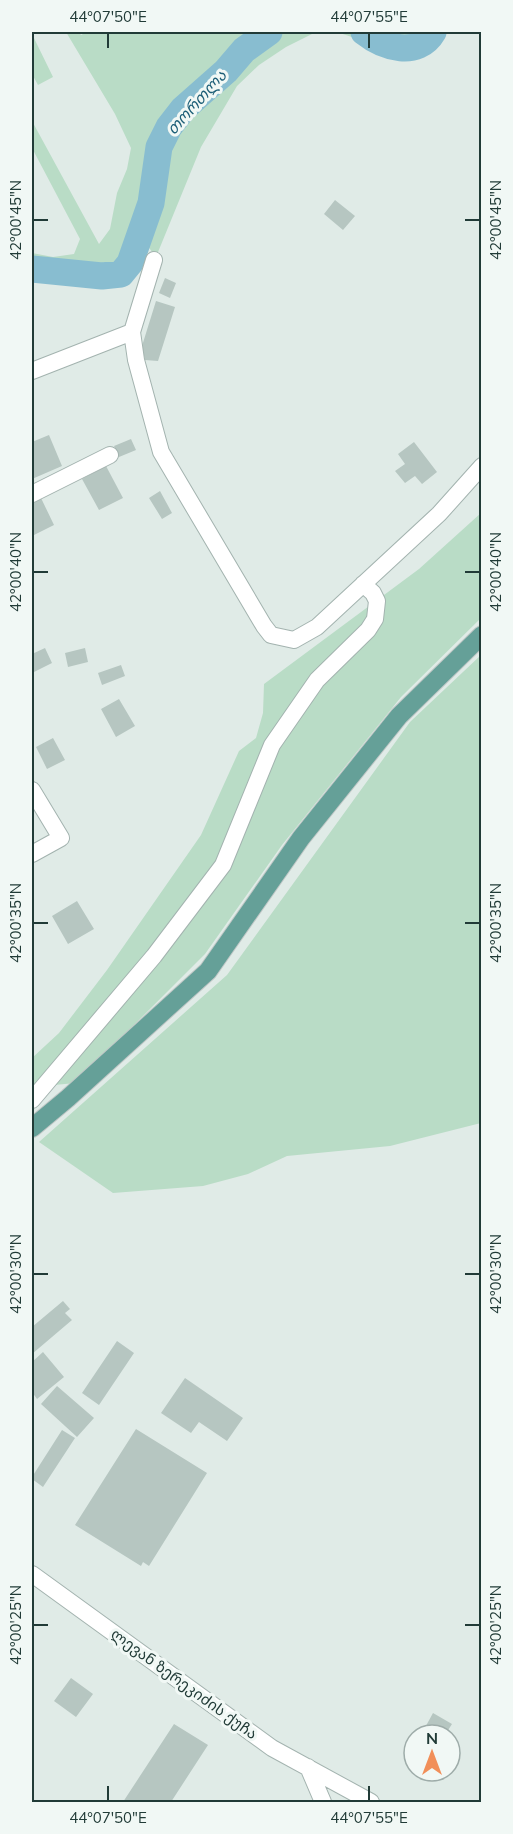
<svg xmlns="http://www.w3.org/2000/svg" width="513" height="1834" font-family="Mulish,'Noto Sans Georgian',sans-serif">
<rect width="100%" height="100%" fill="#e0ebe7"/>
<path fill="#b9dcc6" d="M32,32H34L32,34L53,77L38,85L32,74Z
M66,32H79L81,35L87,32H332L312,34L286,47L259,65L237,86L201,147L156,257L140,236L130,263L121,274L102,276L32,269V253L53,257L74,254L80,239L32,148V121L99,244L110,229L117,193L127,169L131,148L115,114Z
M335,32H448C410,86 379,41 335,32Z
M481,513V618L401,697L282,845L205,954L76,1083L32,1087V1058L59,1033L107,970L201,835L239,751L256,738L263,713L264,684L419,569Z
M481,655V1123L390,1146L287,1156L248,1174L203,1186L113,1193L39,1142L227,975L410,722Z"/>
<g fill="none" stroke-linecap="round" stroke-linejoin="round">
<path stroke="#88bdd0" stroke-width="27" d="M364,32C384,48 418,58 433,32
M32,269L102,276L121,274L130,263L151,203L159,147L169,127L183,109L226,71L244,50L269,32"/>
</g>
<path fill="#b6c6c1" d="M335,200L355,216L343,230L324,214Z
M165,278L176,283L170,298L159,293Z
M156,301L175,307L158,361L145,360L142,346Z
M49,435L62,466L32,479V442Z
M131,439L136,450L119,457L114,446Z
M414,442L437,472L422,484L415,476L405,483L395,471L405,464L398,454Z
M106,466L123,498L99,510L82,479Z
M160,491L172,513L162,519L149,498Z
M41,498L54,525L32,536V503Z
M45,648L52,663L32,673V654Z
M85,648L88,662L68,667L65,653Z
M121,665L125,676L102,685L98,673Z
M119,699L135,726L116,737L101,709Z
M53,738L65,760L47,769L36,747Z
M77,901L94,929L68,944L52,916Z
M63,1301L70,1309L65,1313L72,1320L32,1354V1327Z
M117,1341L134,1353L99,1405L82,1393Z
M43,1352L64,1377L37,1399L32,1392V1362Z
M185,1378L243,1418L227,1441L199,1422L191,1433L161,1413Z
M57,1386L94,1418L77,1437L41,1404Z
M136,1429L207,1473L149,1566L143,1562L141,1566L75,1525Z
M62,1430L75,1438L43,1487L32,1479V1477Z
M71,1678L93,1694L76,1717L54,1701Z
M433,1713L452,1724L445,1735H421Z
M174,1724L208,1745L171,1802H123Z"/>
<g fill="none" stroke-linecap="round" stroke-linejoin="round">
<defs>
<path id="minor" d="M154,260L132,332L136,360L161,452L264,626L271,635L294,640L317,627L439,514L482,466
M32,371L132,332
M32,494L110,455
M32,790L61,838L32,854
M32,1100L154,956L223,865L272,745L317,680L368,630L375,619L377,601L373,593L363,584
M32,1574L272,1748L371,1802
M308,1767L323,1802"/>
<path id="major" d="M32,1128L68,1098L208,971L301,838L399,716L482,635"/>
</defs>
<use href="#minor" stroke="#a3b3af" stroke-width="18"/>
<use href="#major" stroke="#c1c8c7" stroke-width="20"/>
<use href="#minor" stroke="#fff" stroke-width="16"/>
<use href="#major" stroke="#65a098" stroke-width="18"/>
</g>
<path fill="none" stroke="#213b37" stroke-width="2" d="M108,33V48M369,33V48M33,220H48M465,220H480M33,572H48M465,572H480M33,923H48M465,923H480M33,1274H48M465,1274H480M33,1625H48M465,1625H480M108,1786V1801M369,1786V1801"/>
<g text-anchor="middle" stroke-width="6" stroke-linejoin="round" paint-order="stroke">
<g font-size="15" fill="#213b37" stroke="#f1f8f5">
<text transform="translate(184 1684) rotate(36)" y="5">ლევან ზერეკიძის ქუჩა</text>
</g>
<g font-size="16" font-style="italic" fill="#1c5e77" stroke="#f1f8f5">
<text transform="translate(196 102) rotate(-48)" y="6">თორთლა</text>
</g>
</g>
<rect width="513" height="1834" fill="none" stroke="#f1f8f5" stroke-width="66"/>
<g transform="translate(432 1753)"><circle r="28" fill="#f1f8f5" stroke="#9eaca9" stroke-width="1.5"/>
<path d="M0-4.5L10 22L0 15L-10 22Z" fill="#f18f59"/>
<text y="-9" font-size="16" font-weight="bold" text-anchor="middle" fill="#213b37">N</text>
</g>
<rect x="33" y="33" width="447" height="1768" fill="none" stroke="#213b37" stroke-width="2"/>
<g font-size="15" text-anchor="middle" fill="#213b37">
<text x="108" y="22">44°07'50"E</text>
<text x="369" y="22">44°07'55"E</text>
<text transform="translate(16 220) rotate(-90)" y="5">42°00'45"N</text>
<text transform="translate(496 220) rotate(-90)" y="5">42°00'45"N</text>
<text transform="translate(16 572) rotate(-90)" y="5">42°00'40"N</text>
<text transform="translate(496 572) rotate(-90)" y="5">42°00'40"N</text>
<text transform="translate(16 923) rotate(-90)" y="5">42°00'35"N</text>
<text transform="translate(496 923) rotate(-90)" y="5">42°00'35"N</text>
<text transform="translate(16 1274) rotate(-90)" y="5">42°00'30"N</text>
<text transform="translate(496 1274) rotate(-90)" y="5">42°00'30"N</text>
<text transform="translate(16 1625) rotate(-90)" y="5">42°00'25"N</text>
<text transform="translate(496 1625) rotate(-90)" y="5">42°00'25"N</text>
<text x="108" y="1823">44°07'50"E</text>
<text x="369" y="1823">44°07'55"E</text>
</g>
</svg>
